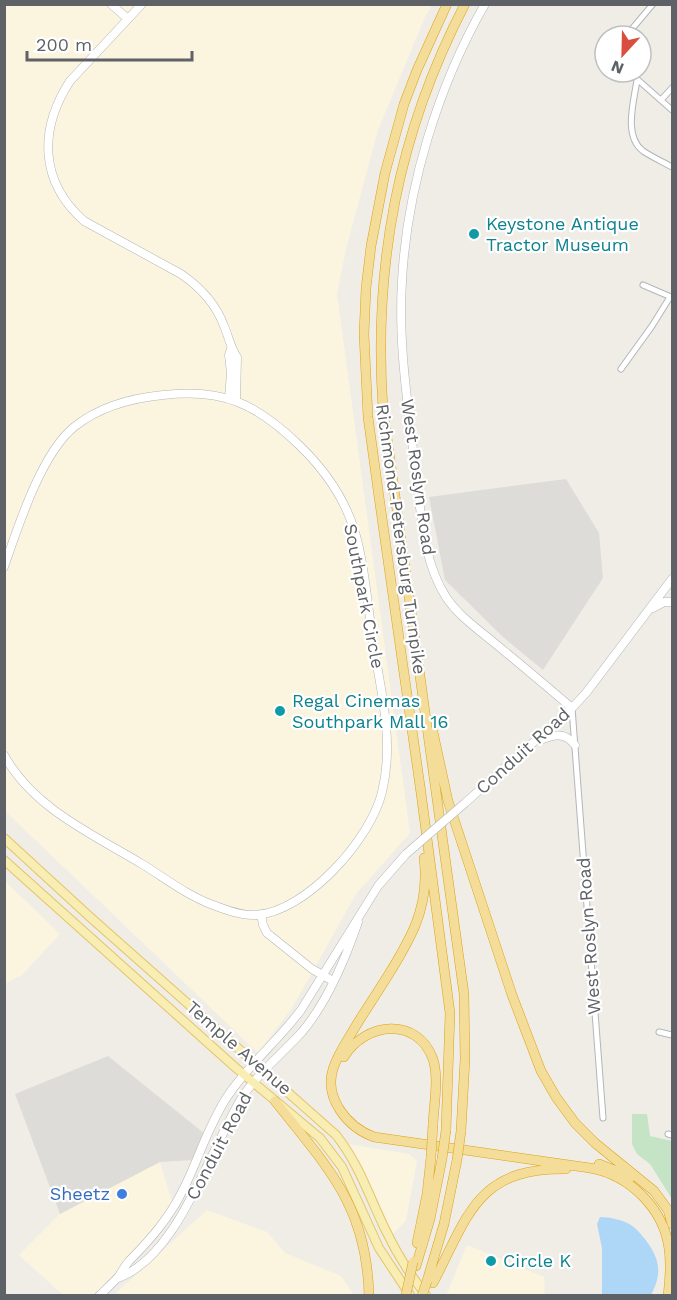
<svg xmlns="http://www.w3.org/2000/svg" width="677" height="1300" font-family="'Work Sans',sans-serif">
<rect width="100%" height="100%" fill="#efede6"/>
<path fill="#fbf5df" d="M4,5H432L425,17L378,130L346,249L337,294L410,833L356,894L292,1008L258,1053L5,811Z
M4,880L60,934L22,975L5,984Z
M348,1144L409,1154L417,1161L406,1220L392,1235L367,1178Z
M160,1162L173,1205L149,1239L93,1295H63L19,1255L60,1214Z
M207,1210L267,1232L285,1253L341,1276L354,1295H119L117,1292Z
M467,1245L544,1277L545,1295L446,1296Z"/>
<path fill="#dedcd8" d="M566,479L599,533L603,578L543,670L503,637L445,580L429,497Z
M108,1056L205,1134L194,1160L160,1162L60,1214L15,1094Z"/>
<path fill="#c5e4c5" d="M632,1114H647L650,1136L672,1141V1199L650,1164L637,1154L632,1144Z"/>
<path fill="#aed7f7" d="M600,1217C610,1217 623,1220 631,1225C643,1234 658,1254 658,1268C659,1278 655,1287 651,1295H602V1248L597,1224Z"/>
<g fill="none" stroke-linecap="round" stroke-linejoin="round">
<defs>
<path id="street" d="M626,36L653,4
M629,72L672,110
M637,80C634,101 623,136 643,151C652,157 663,162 672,167
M661,100L672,88
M643,285L671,297
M621,369L652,326L670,297
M572,708L603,1118
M659,1032L672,1035
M668,1134L672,1135"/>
<path id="secondary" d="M111,4L128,19
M142,4L70,81C39,129 39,181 84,221L181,274C200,287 216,304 224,326C229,337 230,347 237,357L236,401
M485,4C438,86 407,187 402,281C398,343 408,405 415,466C421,509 422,560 446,597C457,614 476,628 492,641C519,663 545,685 572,708
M229,398L231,373L229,355L231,349
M4,567C18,527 41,454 74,427C99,407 132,398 163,395C223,388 257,404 299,445C324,469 343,495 354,529C365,564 368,611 374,648C382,696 394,744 382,792C371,839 306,912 256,915C242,916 226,910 213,905C188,896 165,878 142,864C92,834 33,808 4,755
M653,608L664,602H672
M540,740C554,735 565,731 575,745
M465,803L572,708L586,693L672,579
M261,914L263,925L267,933L312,969L333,981
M118,1278C179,1256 210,1148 243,1096C259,1072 282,1054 302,1032C328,1001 345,960 358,922
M99,1296C106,1289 113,1283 119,1276C122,1271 125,1266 129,1261C151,1239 170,1217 184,1188C199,1158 208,1126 227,1097C248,1065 278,1041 301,1010L378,886L406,854"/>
<path id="primary" d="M4,838L90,917L336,1135C359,1164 369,1196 385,1229C396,1252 410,1275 426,1295
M4,860L236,1068L320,1138L342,1167L379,1248L410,1295"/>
<path id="highway" d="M433,732L448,801L512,995L541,1071L556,1097L575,1123L595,1143L654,1191L668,1210L672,1224
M424,858C427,882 424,904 415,926C400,960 377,992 357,1024C349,1038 338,1053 333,1069C324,1098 347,1127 374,1137L590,1168C630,1175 664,1209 669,1249C671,1264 670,1280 668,1296
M344,1057C365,1022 417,1016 433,1059C439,1078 434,1104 433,1124
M275,1101C327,1167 367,1205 369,1296
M446,1130L450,1013L421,793L379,497L368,417L364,334L366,288L371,246L385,173L404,104L417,70L447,4
M461,1131L465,1059L464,994L383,409C373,265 398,133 465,4
M599,1164L631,1177
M417,1243L427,1194L431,1157
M416,1266L430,1219L442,1159
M427,1281L444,1224L457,1160
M433,1283C469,1214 477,1168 566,1169"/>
</defs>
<use href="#street" stroke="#b3b6ba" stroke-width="7"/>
<use href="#secondary" stroke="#b2b5b9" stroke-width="9"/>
<use href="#primary" stroke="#e5c369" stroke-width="10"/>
<use href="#highway" stroke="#dfa115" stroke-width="10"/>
<use href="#street" stroke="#fff" stroke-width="5"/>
<use href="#secondary" stroke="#fff" stroke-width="8"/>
<use href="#primary" stroke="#f8edb2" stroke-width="8"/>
<use href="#highway" stroke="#f3dd99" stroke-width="9"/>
<defs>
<path id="secondary-bridge" d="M406,854L465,803"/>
<path id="highway-bridge" d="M431,1157L433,1124
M442,1159L446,1130
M457,1160L461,1131
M406,1295L413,1262
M422,1296L427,1281"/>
</defs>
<use href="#secondary-bridge" stroke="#b2b5b9" stroke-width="9" stroke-linecap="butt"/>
<use href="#highway-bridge" stroke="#dfa115" stroke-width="10" stroke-linecap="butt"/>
<use href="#secondary-bridge" stroke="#fff" stroke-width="8"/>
<use href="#highway-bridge" stroke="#f3dd99" stroke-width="9"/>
</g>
<g fill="#0f9aa8" stroke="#fff" stroke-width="2">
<circle cx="474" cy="234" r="6"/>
<circle cx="280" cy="711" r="6"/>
<circle cx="491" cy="1261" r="6"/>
</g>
<circle fill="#3f7fe0" stroke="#fff" stroke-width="2" cx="122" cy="1194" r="6"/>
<g text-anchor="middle" stroke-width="4.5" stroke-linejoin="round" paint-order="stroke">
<g font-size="18" fill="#0d838f" stroke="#fff" text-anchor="start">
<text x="486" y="230">Keystone Antique<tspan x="486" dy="21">Tractor Museum</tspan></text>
<text x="292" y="707">Regal Cinemas<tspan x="292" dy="21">Southpark Mall 16</tspan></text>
<text x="503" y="1267">Circle K</text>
</g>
<g font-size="18" fill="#5e6165" stroke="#fff">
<text transform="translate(418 477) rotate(82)" y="6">West Roslyn Road</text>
<text transform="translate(401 539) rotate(82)" y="6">Richmond-Petersburg Turnpike</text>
<text transform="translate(364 596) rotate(79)" y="6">Southpark Circle</text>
<text transform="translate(523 751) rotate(-42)" y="6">Conduit Road</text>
<text transform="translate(589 936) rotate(-94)" y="6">West Roslyn Road</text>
<text transform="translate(239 1048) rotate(41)" y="6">Temple Avenue</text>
<text transform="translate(219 1146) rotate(-62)" y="6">Conduit Road</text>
</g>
<g font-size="18" fill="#366cbe" stroke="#fff" text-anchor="end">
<text x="110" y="1200">Sheetz</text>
</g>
</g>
<rect width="677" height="1300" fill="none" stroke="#5e6165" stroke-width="12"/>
<g transform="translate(623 54) rotate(202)"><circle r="28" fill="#ffffff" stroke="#bfc0c1" stroke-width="1.5"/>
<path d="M0-4.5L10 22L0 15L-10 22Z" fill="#d94e41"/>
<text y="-9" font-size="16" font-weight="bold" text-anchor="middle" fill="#5e6165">N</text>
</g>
<path d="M27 51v9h165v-9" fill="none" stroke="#5e6165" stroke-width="3"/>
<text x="36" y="51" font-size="18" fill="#5e6165" stroke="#ffffff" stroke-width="4.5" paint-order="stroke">200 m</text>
</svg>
